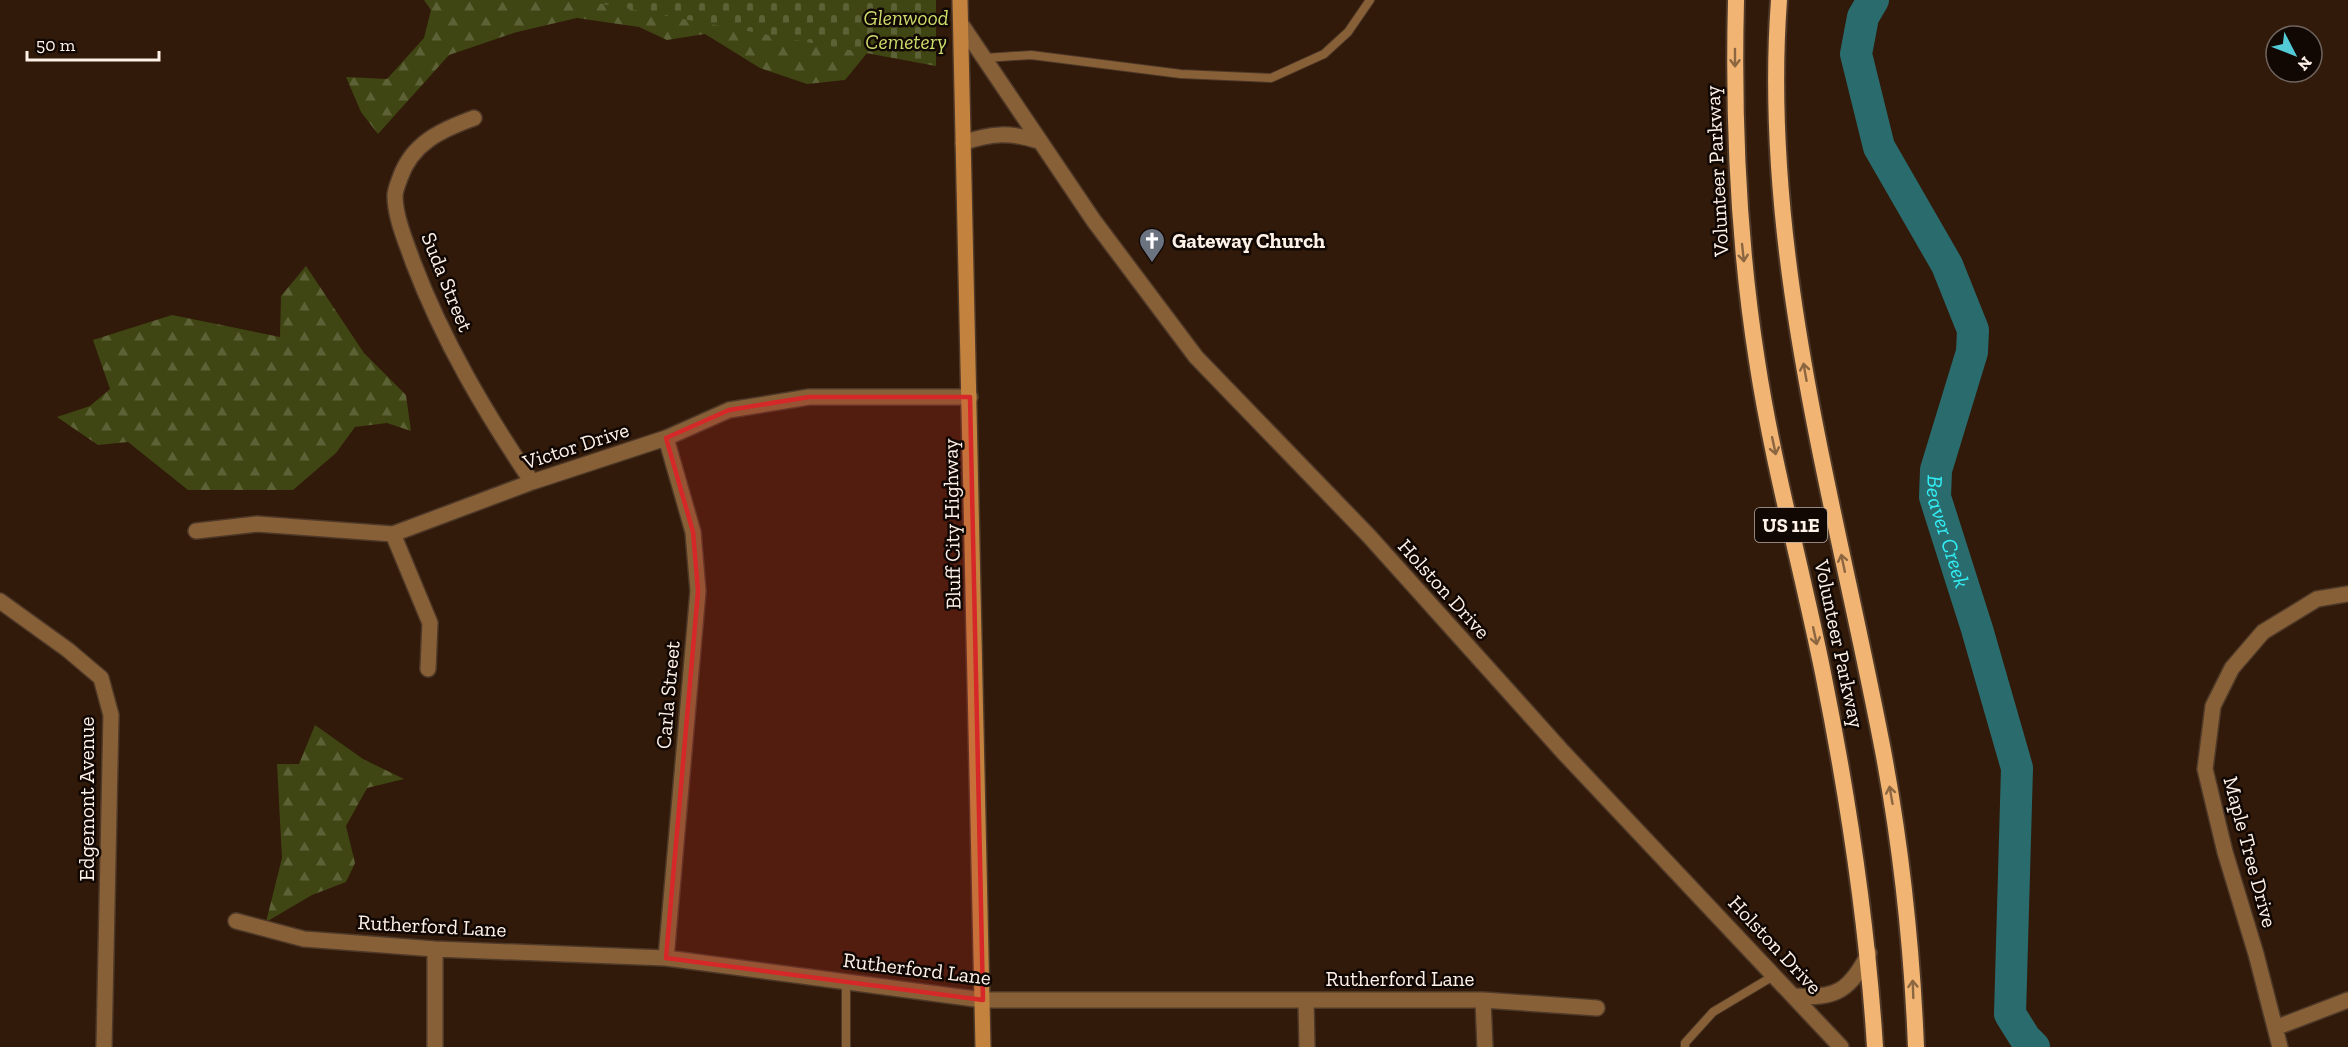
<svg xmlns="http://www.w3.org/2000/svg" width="2348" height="1047" font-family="'Zilla Slab',serif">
<defs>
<pattern id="forest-firs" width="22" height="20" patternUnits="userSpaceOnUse" patternTransform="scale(1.5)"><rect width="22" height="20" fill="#3f4614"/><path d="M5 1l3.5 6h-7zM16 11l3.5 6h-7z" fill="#5c6136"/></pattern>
<pattern id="cemetery-stones" width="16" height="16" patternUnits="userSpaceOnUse" patternTransform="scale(1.5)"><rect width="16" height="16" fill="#3f4614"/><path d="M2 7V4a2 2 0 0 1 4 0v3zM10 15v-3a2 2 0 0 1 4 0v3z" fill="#5c6136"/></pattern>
</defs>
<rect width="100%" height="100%" fill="#311a09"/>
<path fill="url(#forest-firs)" d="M424,0H843L872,47L845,80L807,84L760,68L705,34L667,40L639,27L577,18L517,32L449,55L378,134L361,112L346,77L387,79L424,38L431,10Z
M306,266L364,353L406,395L411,431L387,423L355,427L336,453L293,490H188L128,442L98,445L57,417L90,406L110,389L93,340L172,315L280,337L281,296Z
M315,725L363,759L404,779L367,788L346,826L355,863L346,882L312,895L266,922L282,858L277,764H299Z"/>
<path fill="url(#cemetery-stones)" d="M581,0H936V66Z"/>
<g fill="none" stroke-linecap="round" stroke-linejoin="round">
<path stroke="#2a6c6e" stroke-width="32" id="s1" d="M1873,0L1863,17L1856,54L1879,147L1947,265L1973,330L1972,352L1936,470L1935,497L1977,629L2017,768L2010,1014L2025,1038L2034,1047"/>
<defs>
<path id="service" d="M985,58L1031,55L1181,74L1271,78L1324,54L1348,32L1370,0
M846,1047V982
M1685,1047V1043L1713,1012L1775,975"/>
<path id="minor" d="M474,118C441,130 412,143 400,178C398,184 395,190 395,196C395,217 406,242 413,262C443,341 485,412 532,482
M196,531L257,524L393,534L532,482L666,438L729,410L809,397H970
M393,534L430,623L428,669
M0,601L68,650L101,678L111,715L104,1047
M236,921L304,939L435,949L666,958L983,1000H1483L1597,1008
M435,949V1047
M666,958L698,591L693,532L666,438
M1483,1000L1485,1047
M1306,1001L1307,1047
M2275,1028L2348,1000
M2280,1047L2256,954L2225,852L2205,769L2213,706L2232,668L2263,632L2317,599L2348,594"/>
<path id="tertiary" d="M961,24L1094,221L1196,357L1369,536L1563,752L1841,1047
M963,143C990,133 1011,132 1038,141
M1795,996C1837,999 1850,990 1869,953"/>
<path id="secondary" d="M960,0L983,1047"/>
<path id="trunk" d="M1736,0C1733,121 1738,241 1757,361C1773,466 1802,569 1823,673C1848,797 1867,921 1875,1047
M1779,0C1760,257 1837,507 1884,756C1902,853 1912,949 1916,1047"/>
</defs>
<use href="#service" stroke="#4e3828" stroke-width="10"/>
<use href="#minor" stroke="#4e3828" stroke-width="18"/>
<use href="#tertiary" stroke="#4e3828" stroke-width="18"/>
<use href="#secondary" stroke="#4e3828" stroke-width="18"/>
<use href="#trunk" stroke="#4e3828" stroke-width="20"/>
<use href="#service" stroke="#886037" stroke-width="8"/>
<use href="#minor" stroke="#886037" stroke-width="15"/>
<use href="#tertiary" stroke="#886037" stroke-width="15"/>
<use href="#secondary" stroke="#c3833e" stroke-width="15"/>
<use href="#trunk" stroke="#f1b472" stroke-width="16"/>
</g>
<defs><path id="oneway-shaft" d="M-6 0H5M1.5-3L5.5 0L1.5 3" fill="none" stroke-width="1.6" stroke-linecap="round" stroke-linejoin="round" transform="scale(1.5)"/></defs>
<g stroke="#8c6640">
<use href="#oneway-shaft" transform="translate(1735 58) rotate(90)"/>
<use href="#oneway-shaft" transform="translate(1743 253) rotate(84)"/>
<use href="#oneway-shaft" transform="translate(1805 372) rotate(-100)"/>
<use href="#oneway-shaft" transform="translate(1774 446) rotate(78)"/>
<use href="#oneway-shaft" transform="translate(1843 563) rotate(-102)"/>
<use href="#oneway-shaft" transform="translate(1815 636) rotate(78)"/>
<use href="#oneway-shaft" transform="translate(1891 795) rotate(-100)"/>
<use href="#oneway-shaft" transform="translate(1913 989) rotate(-92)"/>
</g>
<path fill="#d62828" fill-opacity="0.2" stroke="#d62828" stroke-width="4.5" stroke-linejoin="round" d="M809,397H970L983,1000L666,958L698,591L693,532L666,438L729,410Z"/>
<defs>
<symbol id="church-pin" viewBox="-11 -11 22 30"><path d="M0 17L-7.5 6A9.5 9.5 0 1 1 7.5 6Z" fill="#6b7280" stroke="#110703"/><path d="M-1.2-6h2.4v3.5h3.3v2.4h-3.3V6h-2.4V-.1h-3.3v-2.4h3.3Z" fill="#fff"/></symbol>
</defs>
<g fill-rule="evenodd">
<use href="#church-pin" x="1137" y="226" width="30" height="40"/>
</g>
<g text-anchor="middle" stroke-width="5" stroke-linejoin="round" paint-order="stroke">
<rect fill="#110703" stroke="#b7aba3" stroke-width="1.5" x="1755" y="508" width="72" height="34" rx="4.5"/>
<g font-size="20" font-weight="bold" fill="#fef1e8">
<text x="1791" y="532">US 11E</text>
</g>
<g font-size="21" font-style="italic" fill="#ccdc6b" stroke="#110703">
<text x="906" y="25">Glenwood<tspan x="906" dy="24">Cemetery</tspan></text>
</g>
<g font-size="21" fill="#fef1e8" stroke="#110703">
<text transform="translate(1717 171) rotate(-93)" y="7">Volunteer Parkway</text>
<text transform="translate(447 282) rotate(68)" y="7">Suda Street</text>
<text transform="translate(576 446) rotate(-18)" y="7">Victor Drive</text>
<text transform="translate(952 524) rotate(-91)" y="7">Bluff City Highway</text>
<text transform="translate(1444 589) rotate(48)" y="7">Holston Drive</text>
<text transform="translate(1839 644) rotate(78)" y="7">Volunteer Parkway</text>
<text transform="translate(668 695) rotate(-85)" y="7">Carla Street</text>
<text transform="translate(87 799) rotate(-90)" y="7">Edgemont Avenue</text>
<text transform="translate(2250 852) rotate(75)" y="7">Maple Tree Drive</text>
<text transform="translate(432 926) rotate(3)" y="7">Rutherford Lane</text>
<text transform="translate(1775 945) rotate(47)" y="7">Holston Drive</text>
<text transform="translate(917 969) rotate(7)" y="7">Rutherford Lane</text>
<text x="1400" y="986">Rutherford Lane</text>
</g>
<g font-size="21" font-weight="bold" fill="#fef1e8" stroke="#110703" text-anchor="start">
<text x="1172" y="248">Gateway Church</text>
</g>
<g font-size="22" font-style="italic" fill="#32eef4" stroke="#110703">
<text dy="8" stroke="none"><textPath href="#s1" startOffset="568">Beaver Creek</textPath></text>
</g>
</g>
<g transform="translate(2294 54) rotate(132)"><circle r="28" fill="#110703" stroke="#70655f" stroke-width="1.5"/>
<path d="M0-4.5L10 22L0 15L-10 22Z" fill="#52cbd7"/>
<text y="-9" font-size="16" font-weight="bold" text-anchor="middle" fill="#fef1e8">N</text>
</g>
<path d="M27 51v9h132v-9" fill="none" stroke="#fef1e8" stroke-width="3"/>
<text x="36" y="51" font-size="18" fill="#fef1e8" stroke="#110703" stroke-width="4.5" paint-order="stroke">50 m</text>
</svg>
